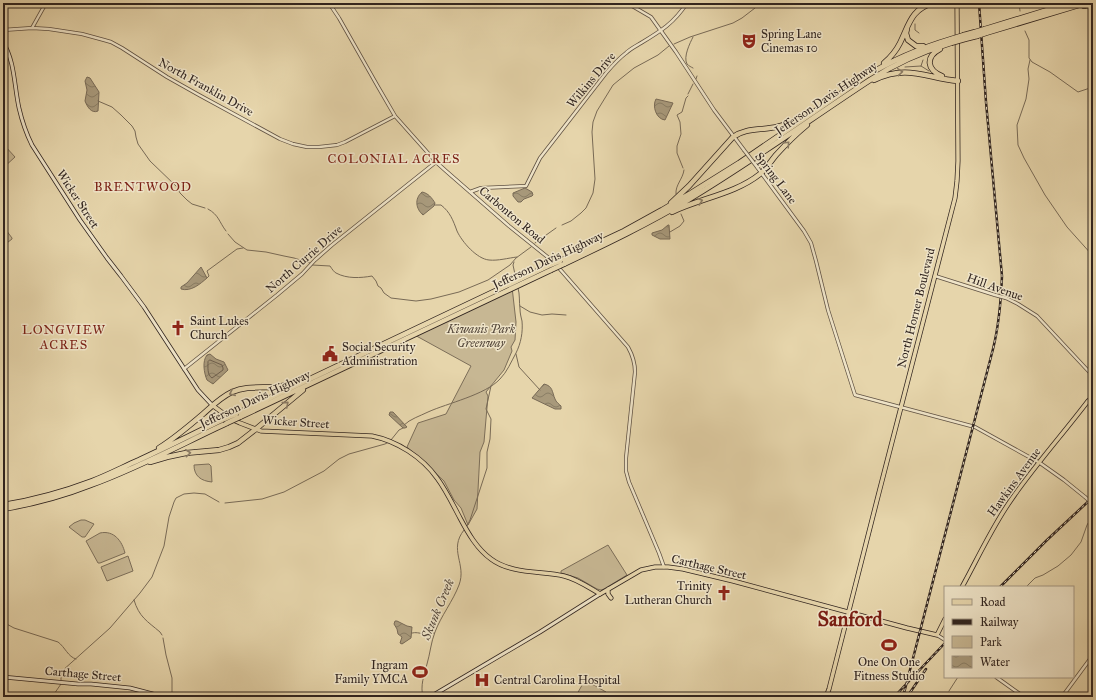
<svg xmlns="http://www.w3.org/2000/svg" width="1096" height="700" font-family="'IM FELL Great Primer',serif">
<defs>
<pattern id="water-waves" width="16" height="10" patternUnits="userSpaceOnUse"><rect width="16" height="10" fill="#a8997b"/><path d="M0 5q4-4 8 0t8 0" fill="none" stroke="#897d64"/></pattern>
</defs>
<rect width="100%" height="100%" fill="#e6d5ab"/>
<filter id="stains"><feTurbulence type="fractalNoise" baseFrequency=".005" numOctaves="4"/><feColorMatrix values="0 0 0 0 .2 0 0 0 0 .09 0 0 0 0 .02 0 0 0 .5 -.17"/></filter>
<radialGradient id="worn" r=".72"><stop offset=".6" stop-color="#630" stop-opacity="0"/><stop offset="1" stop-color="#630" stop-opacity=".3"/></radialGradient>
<path fill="#c7b793" stroke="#7c6e59" d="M5,146L15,157L3,168V148Z
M3,226L12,238V239L3,246Z
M512,287L516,322L515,340L511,347L512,351L504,370L486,392L488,396L484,442L480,452L477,509L468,525L461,508L454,500L444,481L407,447L418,423L446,414L471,366L411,333Z
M209,464L211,466L212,482C201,481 194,476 194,465Z
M81,520H85L94,524L85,537H82L69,527L74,523Z
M100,533C114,530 122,541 125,553L100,563H98L86,541Z
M608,545L627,575L604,589L601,590L597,589L578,578L561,573V571Z
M128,556L133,571L107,581L101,567Z
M585,680L606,692L607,695L606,697H577V694Z"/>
<path fill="url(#water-waves)" stroke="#786a56" d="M87,77L90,78L99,92L98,111C91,114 87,106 85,101L87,90L85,81Z
M656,99L673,103L665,120C656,119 652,106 656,99Z
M525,188L532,192L533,195L532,196L524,199L521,202H518L513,196V193Z
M422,192C428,193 432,198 435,203L434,206L423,215C416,209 414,199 422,192Z
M668,225H669L670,239H660L652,235V233L662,230Z
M201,267L207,278C200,284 191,292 181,289V287L187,283Z
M210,354L216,359L224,362L228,370L213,384L207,380C204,373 202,361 207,355Z
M544,384C553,386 552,392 555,399C556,402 559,404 561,406V409H555L532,398Z
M390,412H393L407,427L405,428H403L389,415Z
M397,621L407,626L412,627L411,638L402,644L400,643L402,637L398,634L397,629L394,624L395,621Z"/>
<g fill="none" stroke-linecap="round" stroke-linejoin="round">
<path stroke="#6c5e4d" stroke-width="1" d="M210,360L222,365L223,368V370L212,378C207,375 208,367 208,362Z"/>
<path stroke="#786a56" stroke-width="1" d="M1019,3L1020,11
M915,24V30L919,33
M1025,31L1029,40V58L1032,62L1050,72L1078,92L1093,87
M674,44L690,37L733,23L742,18L755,8L759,3
M1030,60L1028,69L1029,79L1026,99L1017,125L1018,145L1024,158L1045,195L1067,227L1093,256
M921,66L923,60
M905,67L921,66L929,71
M693,68C691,67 689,66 687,64C683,57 690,43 693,37
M696,79L697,76
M688,94L693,84
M98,101L112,107L121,115L132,126L135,131L136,137L138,144L150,161L177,187L180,193L187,200L192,204L205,208
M683,168L677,153V146L681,134L680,122L677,115L682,112L686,98L688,96
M676,194C675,185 683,179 684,170
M435,205H441C450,212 453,220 457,231C462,242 477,259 489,260C498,261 508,258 517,257
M208,209C219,215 219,222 226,231
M562,225L571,221L581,213L586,208L593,193L595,179L592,132L593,122L597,111L613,85L619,80L634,68L658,55L669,46
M670,232L680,226L684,221L681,214
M228,234L235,242L247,250L266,252L284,256L294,258L310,263
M535,243L556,228
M514,262L513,265L516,279
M312,265L330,266C332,269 334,272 336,273C347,279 361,278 372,276L376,281L378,286L381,288L384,293L391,298L416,301L431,299L459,292L488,280L510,265L516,258L531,247
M207,278L209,276L207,271L237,249L243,248
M520,306L530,312L542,315L552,314L566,315
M516,354L519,367L540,390
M404,425C410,419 420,416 428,412C448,403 485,395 500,379C507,372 511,362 516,353C521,343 523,332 522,321C521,317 520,313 520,309C519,301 520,295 518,288
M391,440L399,430L403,428
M225,503L262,499L284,492L324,471L339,459L349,454L385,444L389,442
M467,526L470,520L487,468V452L490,439L491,419L486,409L491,386
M1026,587L1035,578L1043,575L1058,566L1071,555L1081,542L1087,525L1093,515
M134,600C139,617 147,621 160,632L162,635
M3,622L14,628L58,642C65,647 68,657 76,659
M412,633C420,631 425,637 434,633
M163,638L166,655L172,678V697
M61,680V673L62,671L110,628L140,593L152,577L164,546L169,517L174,502L176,498L184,494L194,493L205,494L219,502
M949,691L958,677
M52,697L61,684
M423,697C420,686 424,675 427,664C430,654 431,642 435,632C441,616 453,601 459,585C467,564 448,550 464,530
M944,697H945"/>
<defs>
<path id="tertiary" d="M329,3L339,18L377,85L395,116L436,162L446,171L509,226L555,263
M627,3L651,17L676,52L714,110L744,150
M32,28L46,3
M3,30L32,28L49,29L82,34L104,40L111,42L122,48L167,77L199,95L280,139L293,144L307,147H319L337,145L345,142L395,116
M757,167L804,231L811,243L816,261L828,310L855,395L975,427L1040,463L1064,480L1085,497
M470,192L481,188L526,186L540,158L606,73C612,66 618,59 626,53C630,49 636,46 641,43C661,31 674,23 687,3
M558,267L628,347C633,356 635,362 635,372L626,458V471L629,482L659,553L664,567
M935,276L995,295
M1006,298L1018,304L1037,316L1093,376
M184,369L277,295L302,274L315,260L332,245L436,162
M937,635L945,640
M996,677L1024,697
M435,694L438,697
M1062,697L1093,655"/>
<path id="secondary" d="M3,42C15,62 14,85 19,108C22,121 26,133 32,145L80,220L107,258L121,276L144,307L198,390L212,405
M3,677L78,684H91L130,688L153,694L161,697
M430,697L540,632L600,594"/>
<path id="primary" d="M212,405L231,419L240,423L261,431L372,436C397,441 422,457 437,478C446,490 453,505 460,518C468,533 477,549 491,559C511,574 541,571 564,576C577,579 588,587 600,594L641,570L655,567H668L683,569L733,581L907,628L937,635L945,619
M962,587C978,558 992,527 1011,500C1035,465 1063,434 1088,401L1093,397
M608,589V594L611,598
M826,697L829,689C870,525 913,362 955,198L957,181L958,161L957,3"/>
<path id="motorway" d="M1084,6L1093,4
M907,29L906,33L908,40L916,46H923
M985,29L1070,3
M986,33L1086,3
M964,35L975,32
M965,39L977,36
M940,49C925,57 927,70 942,76
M884,63C891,57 896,51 900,43C909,25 911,9 933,3
M874,80C907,64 926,78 958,81
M671,203L689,186L733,137C744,129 757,130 770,128C780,127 790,123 800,119
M672,212C701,198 735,194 760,174C766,169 771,161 776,155C786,144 796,134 807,125
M560,261L624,231L662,210L691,193L739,163L868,75C894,59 921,48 951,39
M564,264C606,244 648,224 688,200C750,163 809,120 870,80C896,63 921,52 951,43
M236,414L548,266
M240,417L551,270
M159,448C175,438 189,426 203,414C212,406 221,397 232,392C246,386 260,388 275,387C284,386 293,383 301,380
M150,462L167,457L186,453L219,450L229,447L238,443L256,429L303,390
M3,505C33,500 63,492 92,481C108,475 123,467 139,460C167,447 195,433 222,420
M3,509C33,504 63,496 91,485C138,468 182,444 227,423"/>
</defs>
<use href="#tertiary" stroke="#5e5042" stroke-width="4"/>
<use href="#secondary" stroke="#30241f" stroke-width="4.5"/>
<use href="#primary" stroke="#30241f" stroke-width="5"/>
<use href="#motorway" stroke="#30241f" stroke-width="6"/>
<use href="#tertiary" stroke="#efe4c8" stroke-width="2.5"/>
<use href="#secondary" stroke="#efe4c8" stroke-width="3"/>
<use href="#primary" stroke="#e6d5ab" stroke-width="3.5"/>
<use href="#motorway" stroke="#e6d5ab" stroke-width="4.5"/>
<defs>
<path id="rail" d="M1000,587L1047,540L1093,497
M894,697L945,643
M903,697L993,349C999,325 1001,301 1002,276L986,102L979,3
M907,697L926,669"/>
</defs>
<use href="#rail" stroke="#30241f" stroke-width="2.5"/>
<use href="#rail" stroke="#efe4c8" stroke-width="1" stroke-dasharray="3" stroke-linecap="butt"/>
<defs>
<path id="tertiary-bridge" d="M744,150L757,167
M995,295L1006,298
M1085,497L1093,504"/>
<path id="motorway-bridge" d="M975,32L985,29
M977,36L986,33
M951,39L964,35
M951,43L965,39
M548,266L560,261
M551,270L564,264
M222,420L236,414
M227,423L240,417"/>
</defs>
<use href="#tertiary-bridge" stroke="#5e5042" stroke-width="4" stroke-linecap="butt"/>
<use href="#motorway-bridge" stroke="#30241f" stroke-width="6" stroke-linecap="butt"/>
<use href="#tertiary-bridge" stroke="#efe4c8" stroke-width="2.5"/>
<use href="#motorway-bridge" stroke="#e6d5ab" stroke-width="4.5"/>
</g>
<defs><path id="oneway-chevron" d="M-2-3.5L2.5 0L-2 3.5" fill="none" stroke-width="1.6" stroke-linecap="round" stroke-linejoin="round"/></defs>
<g stroke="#8b7c65">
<use href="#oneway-chevron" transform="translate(900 72) rotate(-5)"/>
<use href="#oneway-chevron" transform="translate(787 144) rotate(-47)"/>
<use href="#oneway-chevron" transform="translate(700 201) rotate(-19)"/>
<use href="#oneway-chevron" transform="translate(232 393) rotate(156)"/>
<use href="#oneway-chevron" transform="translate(286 404) rotate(-40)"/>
<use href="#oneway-chevron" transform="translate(188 453) rotate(-6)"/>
</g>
<defs>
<symbol id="theatre-bare" viewBox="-9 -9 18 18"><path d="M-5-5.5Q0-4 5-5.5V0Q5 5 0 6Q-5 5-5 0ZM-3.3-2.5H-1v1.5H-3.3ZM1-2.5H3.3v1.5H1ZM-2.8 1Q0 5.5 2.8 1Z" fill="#8f2418" stroke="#efe4c8" stroke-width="2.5" paint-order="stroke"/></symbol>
<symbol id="church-bare" viewBox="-9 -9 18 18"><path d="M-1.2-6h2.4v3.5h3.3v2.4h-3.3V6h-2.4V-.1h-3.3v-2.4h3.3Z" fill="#8f2418" stroke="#efe4c8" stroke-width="2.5" paint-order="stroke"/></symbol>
<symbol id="civic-bare" viewBox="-9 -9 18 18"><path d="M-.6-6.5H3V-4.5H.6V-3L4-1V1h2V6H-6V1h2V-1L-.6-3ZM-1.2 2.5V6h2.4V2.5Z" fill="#8f2418" stroke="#efe4c8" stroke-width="2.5" paint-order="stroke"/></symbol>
<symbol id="stadium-bare" viewBox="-9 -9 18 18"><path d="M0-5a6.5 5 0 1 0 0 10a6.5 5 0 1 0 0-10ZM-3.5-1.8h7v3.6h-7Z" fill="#8f2418" stroke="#efe4c8" stroke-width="2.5" paint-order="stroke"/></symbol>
<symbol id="hospital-bare" viewBox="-9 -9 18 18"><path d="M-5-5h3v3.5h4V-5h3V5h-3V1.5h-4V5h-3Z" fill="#8f2418" stroke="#efe4c8" stroke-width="2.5" paint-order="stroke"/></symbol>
</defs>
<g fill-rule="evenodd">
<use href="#theatre-bare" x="738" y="30" width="22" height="22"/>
<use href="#church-bare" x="167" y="317" width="22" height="22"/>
<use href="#civic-bare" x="319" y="343" width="22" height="22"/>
<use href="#church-bare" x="713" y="582" width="22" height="22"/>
<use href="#stadium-bare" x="878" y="634" width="22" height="22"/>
<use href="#stadium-bare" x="409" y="661" width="22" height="22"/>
<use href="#hospital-bare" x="471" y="669" width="22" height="22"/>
</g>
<g text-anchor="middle" stroke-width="3" stroke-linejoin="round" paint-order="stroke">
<g font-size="12" fill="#30241f" stroke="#efe4c8" text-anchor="start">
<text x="761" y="38">Spring Lane<tspan x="761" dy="14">Cinemas 10</tspan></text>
<text x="190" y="325">Saint Lukes<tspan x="190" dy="14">Church</tspan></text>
<text x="342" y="351">Social Security<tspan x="342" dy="14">Administration</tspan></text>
<text x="712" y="590" text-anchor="end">Trinity<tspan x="712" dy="14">Lutheran Church</tspan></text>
<text x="889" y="666" text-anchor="middle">One On One<tspan x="889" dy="14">Fitness Studio</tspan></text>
<text x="408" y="669" text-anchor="end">Ingram<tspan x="408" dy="14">Family YMCA</tspan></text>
<text x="494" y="684">Central Carolina Hospital</text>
</g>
<g font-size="12" fill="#30241f" stroke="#efe4c8">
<text transform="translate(591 80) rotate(-50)" y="4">Wilkins Drive</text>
<text transform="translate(206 87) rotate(29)" y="4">North Franklin Drive</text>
<text transform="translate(826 98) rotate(-34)" y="4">Jefferson Davis Highway</text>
<text transform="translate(776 178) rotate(53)" y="4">Spring Lane</text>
<text transform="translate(78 199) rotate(57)" y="4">Wicker Street</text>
<text transform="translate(512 215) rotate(40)" y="4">Carbonton Road</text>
<text transform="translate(304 259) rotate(-41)" y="4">North Currie Drive</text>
<text transform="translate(548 260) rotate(-25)" y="4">Jefferson Davis Highway</text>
<text transform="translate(995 287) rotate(20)" y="4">Hill Avenue</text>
<text transform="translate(916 308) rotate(-76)" y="4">North Horner Boulevard</text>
<text transform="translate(255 399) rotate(-25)" y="4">Jefferson Davis Highway</text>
<text transform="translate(296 422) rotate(4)" y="4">Wicker Street</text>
<text transform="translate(1014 482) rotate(-54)" y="4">Hawkins Avenue</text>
<text transform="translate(709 567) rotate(13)" y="4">Carthage Street</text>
<text transform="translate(83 674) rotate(5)" y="4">Carthage Street</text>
</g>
<g font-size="12" font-style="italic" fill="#56493c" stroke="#efe4c8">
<text x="481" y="333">Kiwanis Park<tspan x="481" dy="14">Greenway</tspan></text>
</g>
<g font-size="13" letter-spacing="1" fill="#7a1f14" stroke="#efe4c8">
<text x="394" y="163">COLONIAL ACRES</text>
<text x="143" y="191">BRENTWOOD</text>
<text x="64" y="334">LONGVIEW<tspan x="64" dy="15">ACRES</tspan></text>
</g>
<g font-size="13" font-style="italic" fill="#54473b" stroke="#efe4c8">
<text transform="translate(437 609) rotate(-67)" y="5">Skunk Creek</text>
</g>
<g font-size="20" font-weight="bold" fill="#7a1f14" stroke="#efe4c8">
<text x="850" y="626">Sanford</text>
</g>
</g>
<rect width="1096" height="700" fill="none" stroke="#e6d5ab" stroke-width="16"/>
<rect x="4" y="4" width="1088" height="692" fill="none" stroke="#30241f" stroke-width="2"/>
<rect x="8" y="8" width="1080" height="684" fill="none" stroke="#30241f"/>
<rect x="944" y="586" width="130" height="92" fill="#efe4c8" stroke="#a39784"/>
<rect x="952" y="599" width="20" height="6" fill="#e6d5ab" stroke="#a39784"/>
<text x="980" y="606" font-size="12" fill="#30241f">Road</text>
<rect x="952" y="619" width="20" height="6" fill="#30241f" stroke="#a39784"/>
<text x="980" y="626" font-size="12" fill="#30241f">Railway</text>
<rect x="952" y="636" width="20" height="12" fill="#c7b793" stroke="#a39784"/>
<text x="980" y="646" font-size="12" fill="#30241f">Park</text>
<rect x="952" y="656" width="20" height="12" fill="url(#water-waves)" stroke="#a39784"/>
<text x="980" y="666" font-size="12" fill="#30241f">Water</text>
<rect width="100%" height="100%" filter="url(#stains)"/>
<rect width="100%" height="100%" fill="url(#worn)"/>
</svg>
